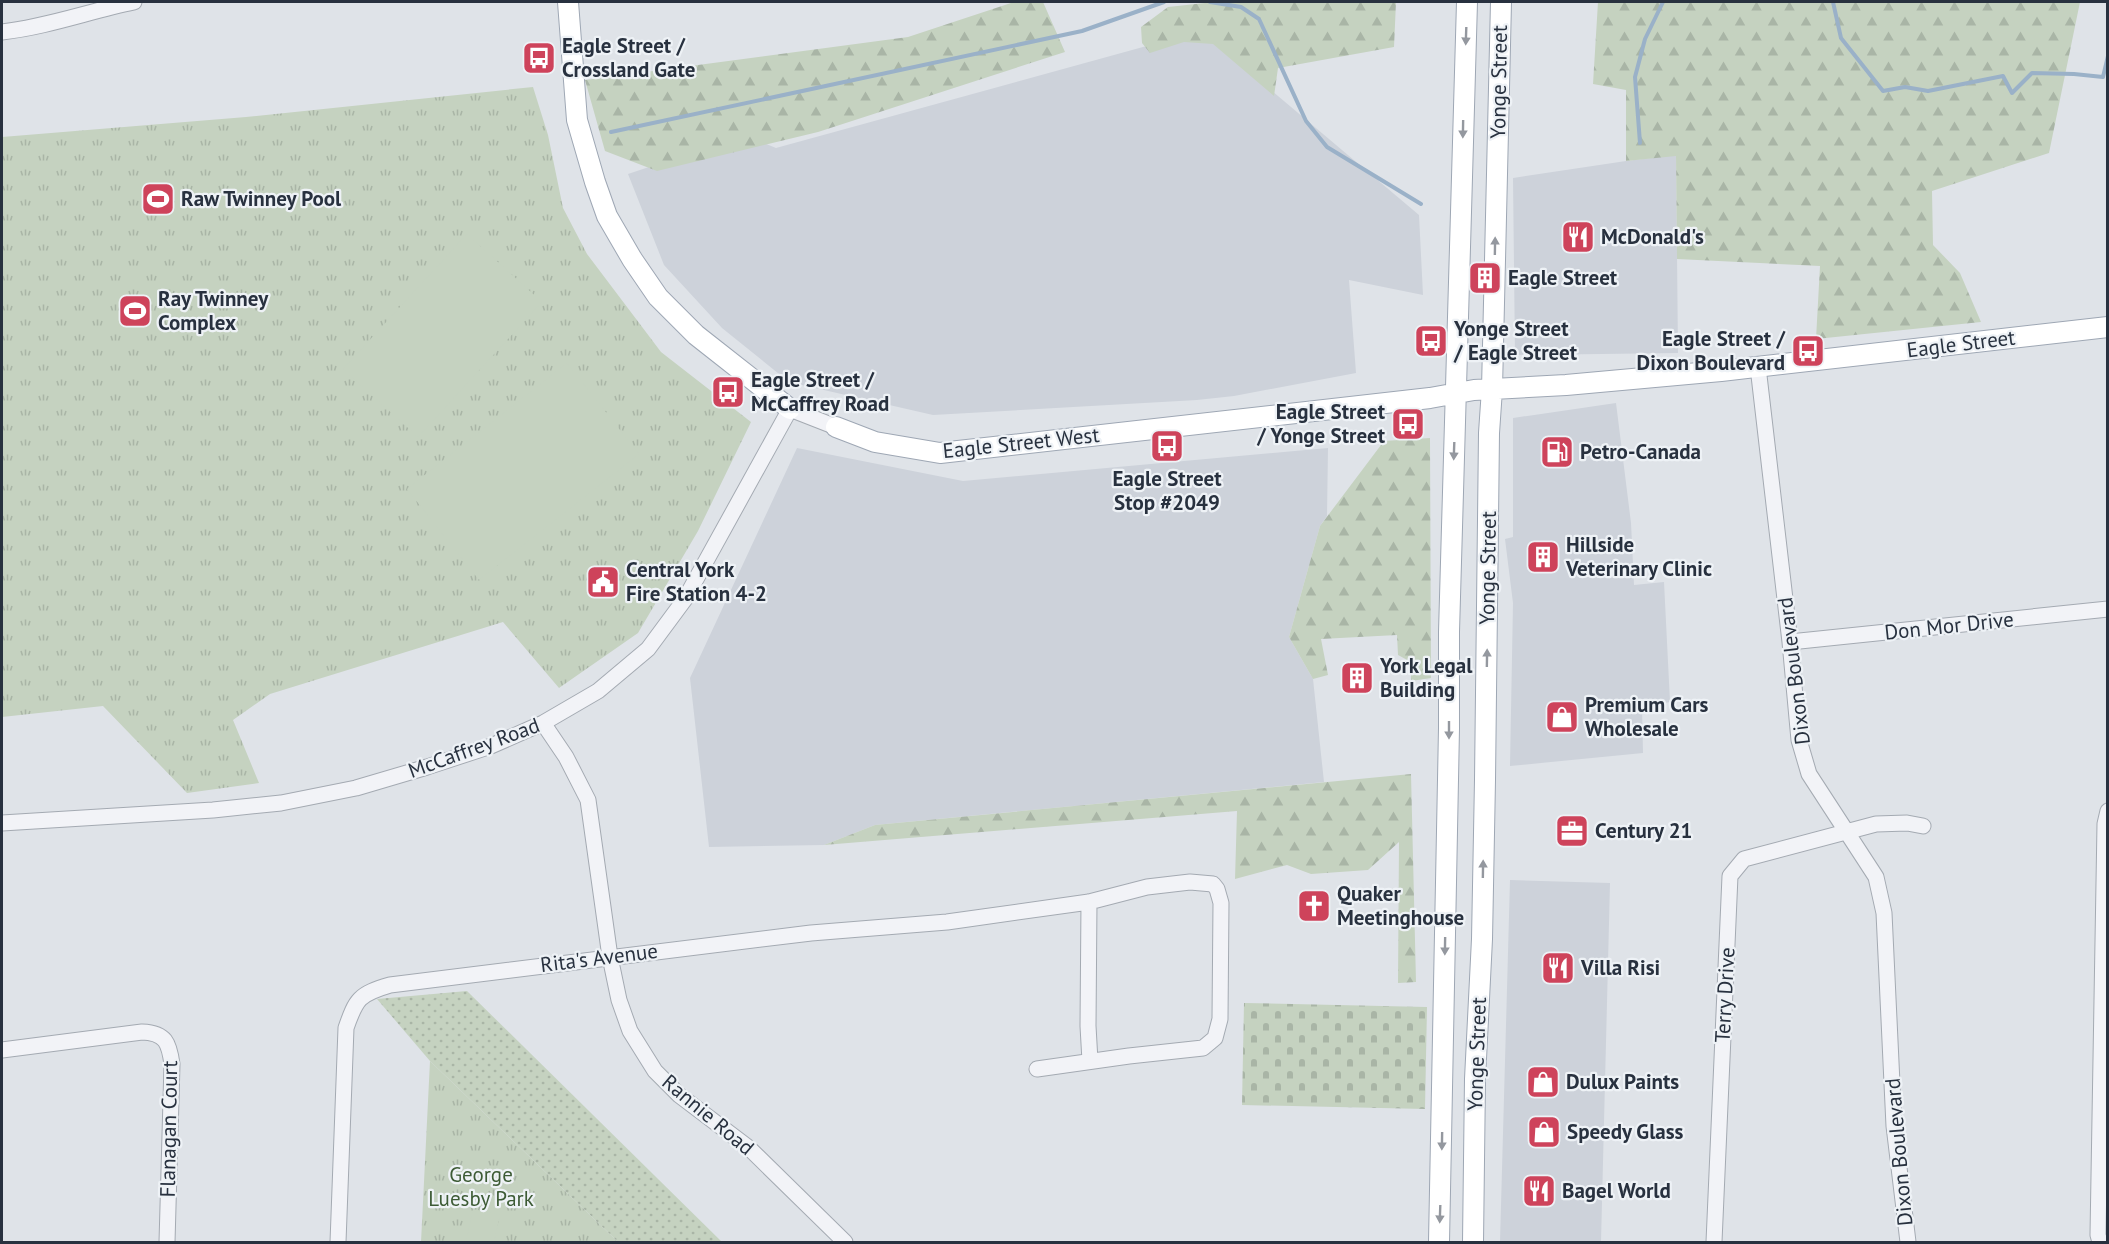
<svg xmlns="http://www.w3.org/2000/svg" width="2109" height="1244" font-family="'PT Sans',sans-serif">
<defs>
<pattern id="grass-dots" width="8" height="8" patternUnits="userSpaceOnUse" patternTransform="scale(1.5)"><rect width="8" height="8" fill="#c5d2c0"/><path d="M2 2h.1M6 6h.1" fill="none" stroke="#a9b5a6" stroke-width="1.8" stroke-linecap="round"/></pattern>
<pattern id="forest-firs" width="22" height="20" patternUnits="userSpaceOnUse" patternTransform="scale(1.5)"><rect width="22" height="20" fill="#c5d2c0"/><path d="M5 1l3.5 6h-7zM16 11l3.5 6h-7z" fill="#a9b5a6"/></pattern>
<pattern id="cemetery-stones" width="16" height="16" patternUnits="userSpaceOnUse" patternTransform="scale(1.5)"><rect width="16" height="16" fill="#c5d2c0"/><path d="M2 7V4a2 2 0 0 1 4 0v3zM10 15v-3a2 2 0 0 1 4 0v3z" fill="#a9b5a6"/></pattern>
<pattern id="park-tufts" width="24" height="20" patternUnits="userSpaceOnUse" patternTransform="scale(1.5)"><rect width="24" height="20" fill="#c5d2c0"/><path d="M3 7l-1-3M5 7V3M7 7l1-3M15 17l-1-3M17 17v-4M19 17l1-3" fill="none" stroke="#a9b5a6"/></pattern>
</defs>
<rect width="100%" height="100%" fill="#dfe3e8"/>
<path fill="#cdd2da" d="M1201,31L1419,215L1423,295L1349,280L1356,373L1234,396L1197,400L933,415L789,382L722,328L664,265L628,174L745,135L776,148Z
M1676,155L1678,353L1515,355L1513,178L1626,161Z
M1616,403L1631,523L1634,585L1664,582L1670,702L1642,707L1643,753L1510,766L1513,603L1505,539L1513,537V418Z
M797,448L963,481L1328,448L1327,516L1320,526L1289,637L1313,679L1324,782L875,825L824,845L709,847L690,678Z
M1510,880L1610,883L1601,1242H1500Z"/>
<path fill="url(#grass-dots)" d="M467,991L722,1242H618L430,1061L377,999Z"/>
<path fill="url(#forest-firs)" d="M1014,2H1043L1065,52L818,132L657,171L605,151L585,80L908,37Z
M1214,2H1396L1394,47L1278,68L1274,96L1213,44L1184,42L1150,53L1142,43L1141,27L1168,7Z
M1598,2H2080L2049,153L1932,191L1933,245L1960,273L1981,322L1816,339L1820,266L1677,259L1676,156L1626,161V90L1593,84Z
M1430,438L1431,678L1411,681V662L1398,655L1397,635L1321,639L1328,675L1313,679L1289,637L1320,526L1384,441Z
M1411,774L1416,982L1398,983L1399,842L1368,870L1311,874L1287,865L1235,879L1237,811L824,845L875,825Z"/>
<path fill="url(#cemetery-stones)" d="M1244,1003L1427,1007L1425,1109L1242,1105Z"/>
<path fill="url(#park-tufts)" d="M533,87L548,135L563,208L587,254L661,352L751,422L698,531L638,633L559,688L503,622L270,694L233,720L259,783L187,793L103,706L2,717V137L246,117Z
M430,1061L618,1242H421Z"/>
<path fill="#c5d2c0" d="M467,234L542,302L418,437L343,369Z
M567,363L639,454L479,580L407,489Z
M473,1209L500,1215L494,1242H466Z"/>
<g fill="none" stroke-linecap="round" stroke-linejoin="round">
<path stroke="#9ab1c8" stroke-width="4" d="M1210,2L1241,7L1259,19L1306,121L1327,147L1421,204
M1833,2L1841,38L1883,91L1905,87L1928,91L2003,76L2012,93L2032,73L2074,74L2103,77L2108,56
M611,132L1082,31L1164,2
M1640,143L1635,77L1645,39L1663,2"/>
<defs>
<path id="minor" d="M2,32C47,27 90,11 134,2
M1758,367L1790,642L1799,740L1809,774L1876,877L1884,913L1894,1126L1908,1242
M1790,642L2108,609
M543,723L566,757L588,800L610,957L619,1000L630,1031L655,1071L679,1095L749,1148L845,1242
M2,823L213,810L281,803L356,788L427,767L491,746L543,723L598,691L648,649L685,599L790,409L836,427
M1089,902L1088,1026L1090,1061
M2,1050L142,1032C166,1033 169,1043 172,1064L167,1242
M338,1242L346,1028C356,999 359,994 390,985L811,933L947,922L1089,902L1147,887L1190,882L1213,884L1217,889L1221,903L1220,1019L1215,1038L1203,1048L1129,1056L1037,1069
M1714,1242L1730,876L1744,859L1876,824L1907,823L1923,826
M2100,1242L2098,1235L2105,824L2108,811"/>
<path id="major" d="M568,2L577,120L595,182L607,216L632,259L658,297L696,335L790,409
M836,427L875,442L940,453L1430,398L1474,390L1566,385L1721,371L2108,327
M1439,1242L1449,728V632L1467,2
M1473,1242L1475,1079L1482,939L1485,780L1489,433L1492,389L1501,2"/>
</defs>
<use href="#minor" stroke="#a4aab2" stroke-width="17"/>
<use href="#major" stroke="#9ea7b4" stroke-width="22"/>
<use href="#minor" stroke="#f2f3f7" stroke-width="15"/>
<use href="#major" stroke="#fff" stroke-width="20"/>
</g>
<defs><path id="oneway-solid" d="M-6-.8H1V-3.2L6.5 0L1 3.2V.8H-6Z" transform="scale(1.5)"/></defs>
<g fill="#94989f">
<use href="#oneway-solid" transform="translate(1466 36) rotate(92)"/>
<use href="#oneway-solid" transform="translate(1463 129) rotate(91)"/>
<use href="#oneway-solid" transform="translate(1495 246) rotate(-89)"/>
<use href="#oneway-solid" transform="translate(1454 451) rotate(92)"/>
<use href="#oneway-solid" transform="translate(1487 658) rotate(-89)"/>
<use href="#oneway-solid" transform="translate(1449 730) rotate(90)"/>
<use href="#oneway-solid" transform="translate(1483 869) rotate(-89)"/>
<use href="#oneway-solid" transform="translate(1445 946) rotate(91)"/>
<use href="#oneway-solid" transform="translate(1442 1141) rotate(91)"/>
<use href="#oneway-solid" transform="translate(1440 1214) rotate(92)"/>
</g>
<defs>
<symbol id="bus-square" viewBox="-11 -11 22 22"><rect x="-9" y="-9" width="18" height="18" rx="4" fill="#ce435b" stroke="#eef2f6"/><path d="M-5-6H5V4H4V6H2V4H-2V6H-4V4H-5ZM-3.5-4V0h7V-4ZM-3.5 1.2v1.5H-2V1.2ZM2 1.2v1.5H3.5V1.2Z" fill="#fff"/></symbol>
<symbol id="stadium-square" viewBox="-11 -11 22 22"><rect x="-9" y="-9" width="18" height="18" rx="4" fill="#ce435b" stroke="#eef2f6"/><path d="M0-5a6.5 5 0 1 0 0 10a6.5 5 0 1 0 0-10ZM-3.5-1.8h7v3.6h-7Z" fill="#fff"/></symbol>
<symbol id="restaurant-square" viewBox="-11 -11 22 22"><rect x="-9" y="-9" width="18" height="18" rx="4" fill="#ce435b" stroke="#eef2f6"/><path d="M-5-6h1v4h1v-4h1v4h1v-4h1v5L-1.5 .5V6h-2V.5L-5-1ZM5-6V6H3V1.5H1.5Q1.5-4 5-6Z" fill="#fff"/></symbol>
<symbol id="building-square" viewBox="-11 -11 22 22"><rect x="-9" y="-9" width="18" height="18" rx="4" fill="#ce435b" stroke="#eef2f6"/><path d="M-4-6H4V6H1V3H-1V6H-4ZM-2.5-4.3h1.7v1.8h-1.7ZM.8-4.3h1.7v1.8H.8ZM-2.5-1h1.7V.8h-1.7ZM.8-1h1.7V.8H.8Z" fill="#fff"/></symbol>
<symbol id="fuel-square" viewBox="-11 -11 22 22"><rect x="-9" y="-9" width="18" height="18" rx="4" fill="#ce435b" stroke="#eef2f6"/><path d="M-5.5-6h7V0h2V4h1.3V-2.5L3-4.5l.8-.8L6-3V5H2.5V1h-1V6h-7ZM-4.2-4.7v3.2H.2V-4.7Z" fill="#fff"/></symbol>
<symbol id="civic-square" viewBox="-11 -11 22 22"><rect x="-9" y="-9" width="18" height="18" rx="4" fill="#ce435b" stroke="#eef2f6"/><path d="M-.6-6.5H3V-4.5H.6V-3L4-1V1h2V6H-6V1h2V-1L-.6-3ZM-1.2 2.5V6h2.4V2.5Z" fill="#fff"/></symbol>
<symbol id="shop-square" viewBox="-11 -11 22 22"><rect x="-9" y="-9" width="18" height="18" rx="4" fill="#ce435b" stroke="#eef2f6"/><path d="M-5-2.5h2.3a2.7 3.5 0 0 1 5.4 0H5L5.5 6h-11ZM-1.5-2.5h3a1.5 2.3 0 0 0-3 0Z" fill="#fff"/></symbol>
<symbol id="office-square" viewBox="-11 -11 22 22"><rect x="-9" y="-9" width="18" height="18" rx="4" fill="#ce435b" stroke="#eef2f6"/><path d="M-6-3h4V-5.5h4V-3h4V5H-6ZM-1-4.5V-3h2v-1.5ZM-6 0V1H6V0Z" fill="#fff"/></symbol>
<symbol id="church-square" viewBox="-11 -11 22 22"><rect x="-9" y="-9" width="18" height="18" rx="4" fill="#ce435b" stroke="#eef2f6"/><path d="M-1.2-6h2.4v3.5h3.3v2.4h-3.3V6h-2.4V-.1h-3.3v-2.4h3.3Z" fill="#fff"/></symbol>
</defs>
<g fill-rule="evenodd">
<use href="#bus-square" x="520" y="39" width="38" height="38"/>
<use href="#stadium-square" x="139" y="180" width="38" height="38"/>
<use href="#restaurant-square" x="1559" y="218" width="38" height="38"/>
<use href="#building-square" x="1466" y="259" width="38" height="38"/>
<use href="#stadium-square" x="116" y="292" width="38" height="38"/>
<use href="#bus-square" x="1412" y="322" width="38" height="38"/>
<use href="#bus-square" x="1789" y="332" width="38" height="38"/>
<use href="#bus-square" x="709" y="373" width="38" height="38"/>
<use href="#bus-square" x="1389" y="405" width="38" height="38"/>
<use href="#bus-square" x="1148" y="427" width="38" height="38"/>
<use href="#fuel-square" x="1538" y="433" width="38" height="38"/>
<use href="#building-square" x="1524" y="538" width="38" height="38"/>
<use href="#civic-square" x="584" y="563" width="38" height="38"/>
<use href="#building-square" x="1338" y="659" width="38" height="38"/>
<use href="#shop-square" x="1543" y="698" width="38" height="38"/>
<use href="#office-square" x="1553" y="812" width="38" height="38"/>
<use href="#church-square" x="1295" y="887" width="38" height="38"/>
<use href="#restaurant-square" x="1539" y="949" width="38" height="38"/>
<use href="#shop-square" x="1524" y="1063" width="38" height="38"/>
<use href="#shop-square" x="1525" y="1113" width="38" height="38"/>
<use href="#restaurant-square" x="1520" y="1172" width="38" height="38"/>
</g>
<g text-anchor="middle" stroke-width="4.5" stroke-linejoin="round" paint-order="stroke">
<g font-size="21" font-weight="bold" fill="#28313f" stroke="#eef2f6" text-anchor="start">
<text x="562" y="53">Eagle Street /<tspan x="562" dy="24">Crossland Gate</tspan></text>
<text x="181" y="206">Raw Twinney Pool</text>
<text x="1601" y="244">McDonald's</text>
<text x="1508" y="285">Eagle Street</text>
<text x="158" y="306">Ray Twinney<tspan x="158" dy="24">Complex</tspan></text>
<text x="1454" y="336">Yonge Street<tspan x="1454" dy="24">/ Eagle Street</tspan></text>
<text x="1785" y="346" text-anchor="end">Eagle Street /<tspan x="1785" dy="24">Dixon Boulevard</tspan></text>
<text x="751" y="387">Eagle Street /<tspan x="751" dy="24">McCaffrey Road</tspan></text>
<text x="1385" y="419" text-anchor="end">Eagle Street<tspan x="1385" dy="24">/ Yonge Street</tspan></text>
<text x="1580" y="459">Petro-Canada</text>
<text x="1167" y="486" text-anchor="middle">Eagle Street<tspan x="1167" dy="24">Stop #2049</tspan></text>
<text x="1566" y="552">Hillside<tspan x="1566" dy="24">Veterinary Clinic</tspan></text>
<text x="626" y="577">Central York<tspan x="626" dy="24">Fire Station 4-2</tspan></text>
<text x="1380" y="673">York Legal<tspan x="1380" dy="24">Building</tspan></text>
<text x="1585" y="712">Premium Cars<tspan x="1585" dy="24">Wholesale</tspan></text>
<text x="1595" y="838">Century 21</text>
<text x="1337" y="901">Quaker<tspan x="1337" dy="24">Meetinghouse</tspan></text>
<text x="1581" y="975">Villa Risi</text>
<text x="1566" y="1089">Dulux Paints</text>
<text x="1567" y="1139">Speedy Glass</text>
<text x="1562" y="1198">Bagel World</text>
</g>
<g font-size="21" fill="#28313f" stroke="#eef2f6">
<text transform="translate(1499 82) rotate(-89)" y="7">Yonge Street</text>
<text transform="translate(1961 344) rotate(-7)" y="7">Eagle Street</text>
<text transform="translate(1021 443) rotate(-6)" y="7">Eagle Street West</text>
<text transform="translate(1488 568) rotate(-89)" y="7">Yonge Street</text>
<text transform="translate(1949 626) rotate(-6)" y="7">Don Mor Drive</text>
<text transform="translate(1794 671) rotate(-97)" y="7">Dixon Boulevard</text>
<text transform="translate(474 748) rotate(-20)" y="7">McCaffrey Road</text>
<text transform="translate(599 958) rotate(-7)" y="7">Rita's Avenue</text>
<text transform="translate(1725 995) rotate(-87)" y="7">Terry Drive</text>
<text transform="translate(1477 1054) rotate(-88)" y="7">Yonge Street</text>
<text transform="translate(708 1115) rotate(40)" y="7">Rannie Road</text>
<text transform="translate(169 1129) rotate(-89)" y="7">Flanagan Court</text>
<text transform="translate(1899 1152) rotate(-95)" y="7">Dixon Boulevard</text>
</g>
<g font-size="21" fill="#3d5b35" stroke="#eef2f6">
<text x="481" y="1182">George<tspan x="481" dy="24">Luesby Park</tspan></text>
</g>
</g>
<rect width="2109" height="1244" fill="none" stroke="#28313f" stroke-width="6"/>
</svg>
